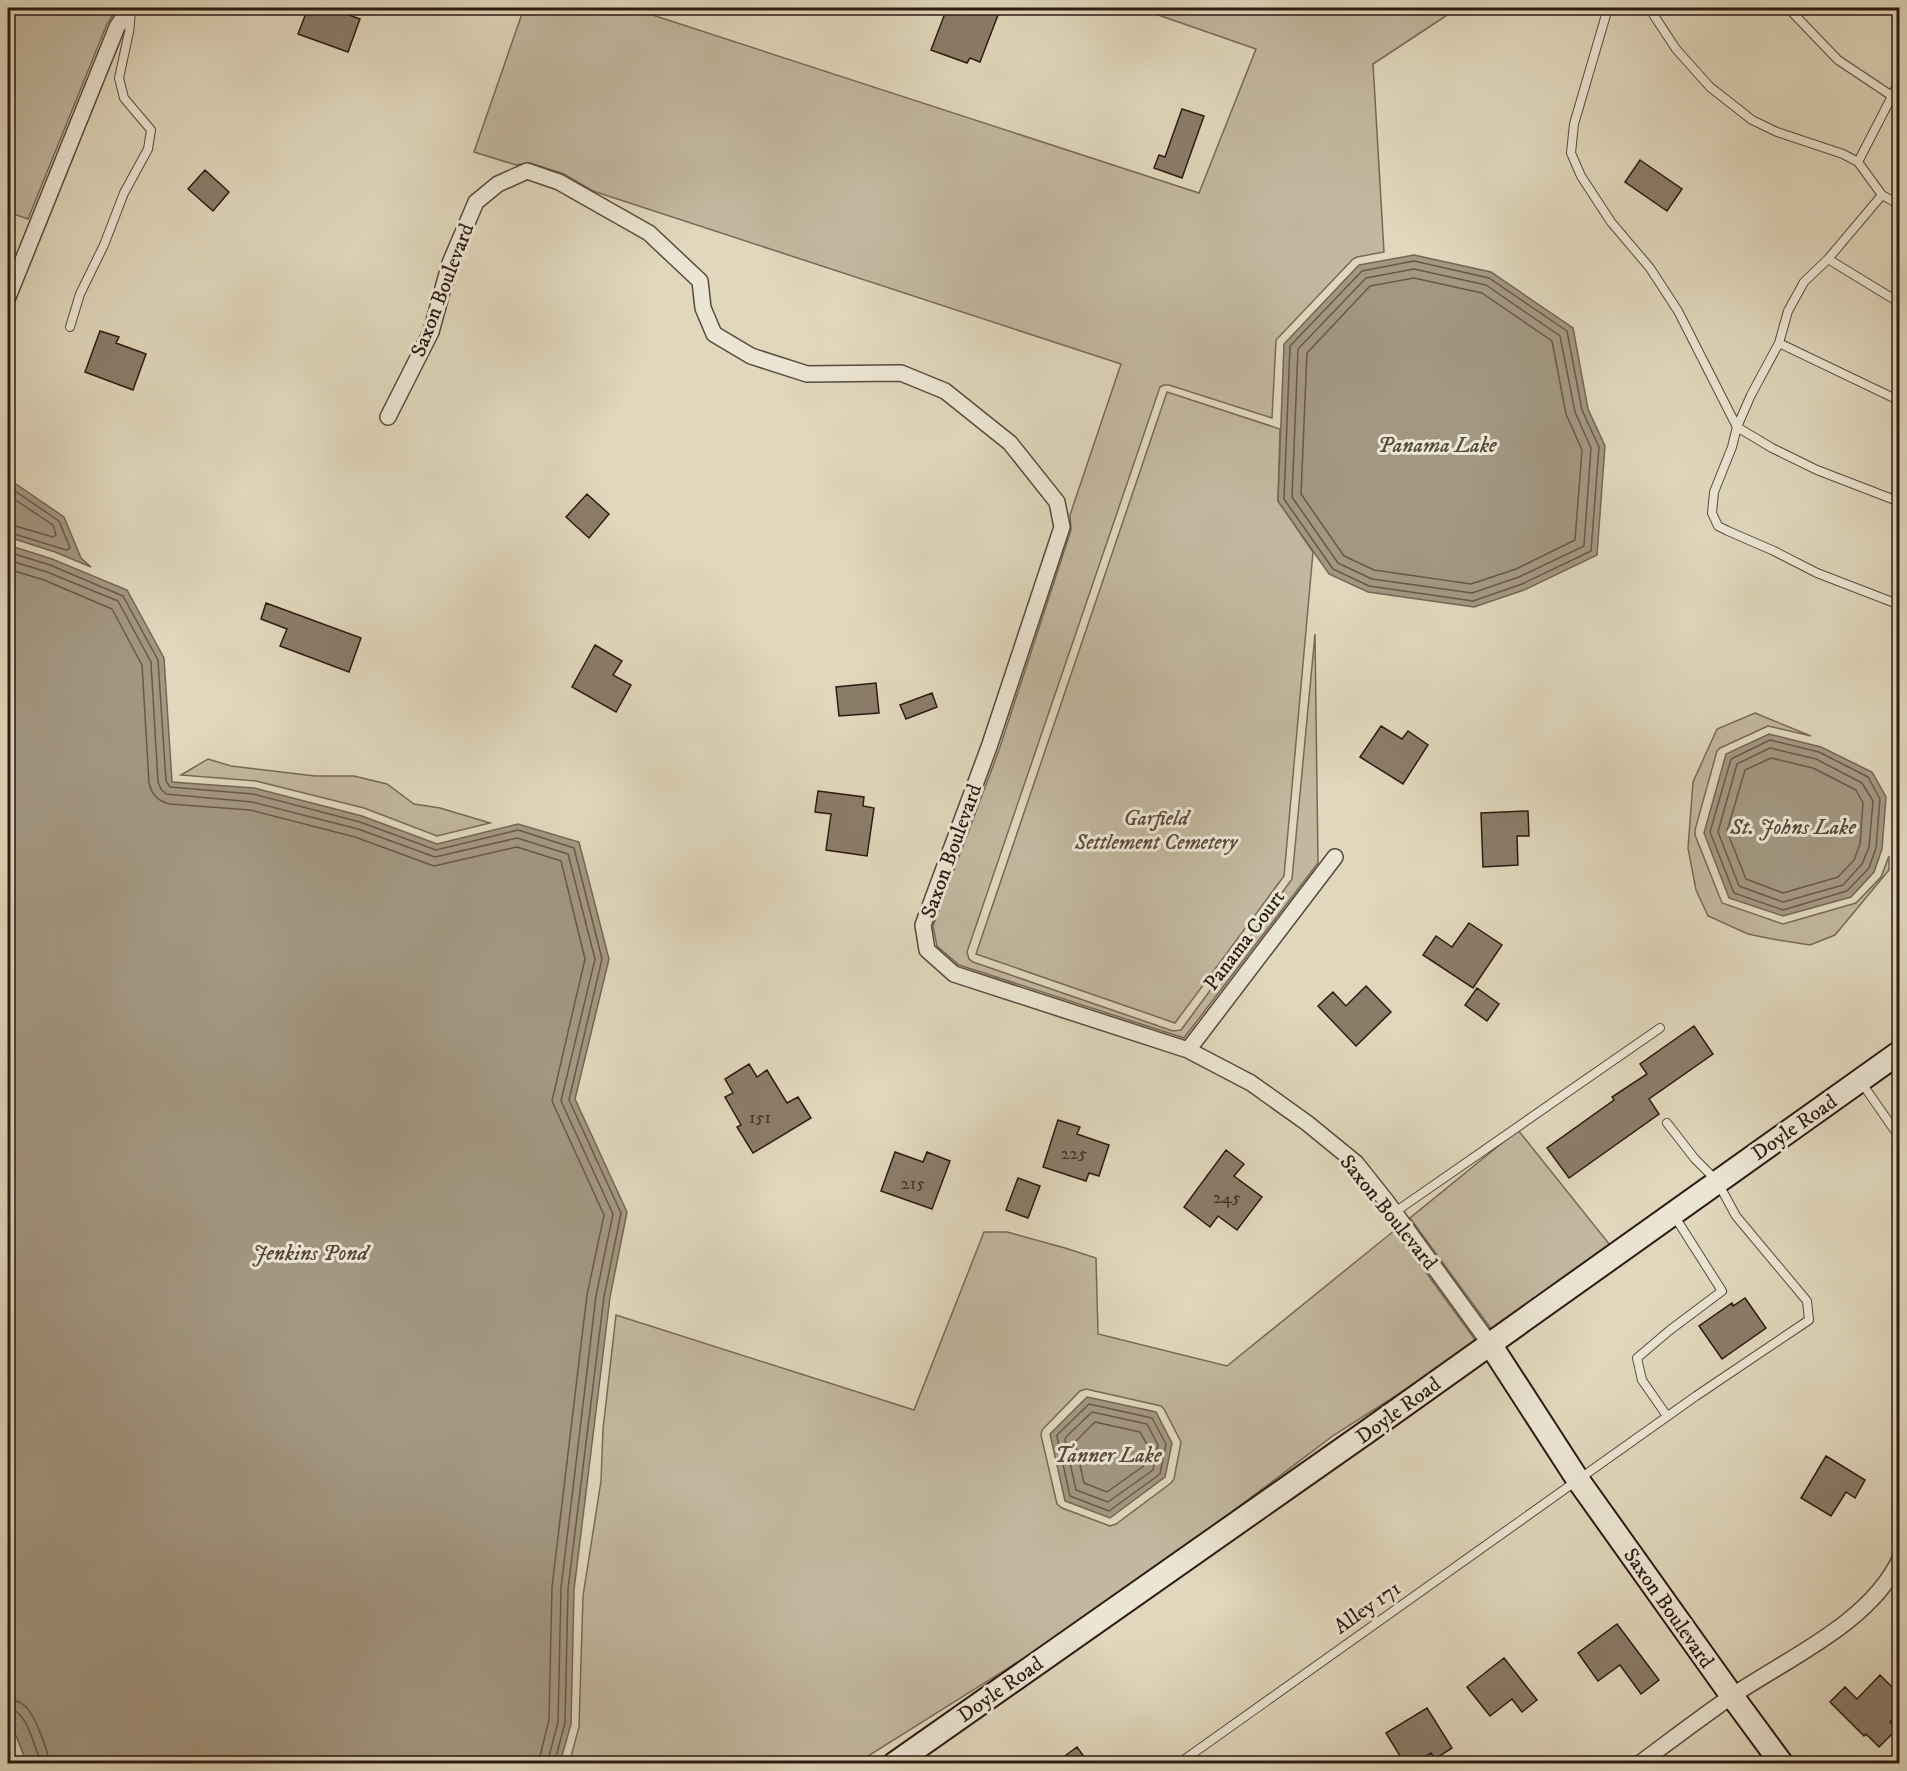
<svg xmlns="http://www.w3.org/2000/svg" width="1907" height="1771" font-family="'IM FELL DW Pica',serif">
<rect width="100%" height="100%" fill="#e0d7bc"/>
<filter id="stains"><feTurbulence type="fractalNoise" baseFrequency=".00333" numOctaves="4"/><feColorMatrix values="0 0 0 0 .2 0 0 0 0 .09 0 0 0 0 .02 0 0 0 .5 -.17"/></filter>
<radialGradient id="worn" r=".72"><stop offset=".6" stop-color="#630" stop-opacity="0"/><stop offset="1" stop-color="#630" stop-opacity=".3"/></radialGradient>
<path fill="#c2b79f" stroke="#786858" stroke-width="1.5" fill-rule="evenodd" d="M8,8H117L107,24L28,219L8,212Z
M524,8H631L1199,193L1256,49L1138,8H1458L1373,64L1384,252L1357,257L1353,259L1276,340L1272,418L1169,385H1164L1160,387L967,952L969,959L973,962L1173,1031L1181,1030L1292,879L1315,634L1318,863L1184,1038L959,965L937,946L933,926L999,750L1071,530L1070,515L1121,364L593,191L564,174L530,163L516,165L474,152Z
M1167,392L1280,429L1278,501L1313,552L1284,876L1175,1023L976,954Z
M1755,713L1811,736L1768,726L1720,748L1717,751L1695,830V835L1722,903L1783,924L1856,903L1881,877L1889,856V870L1835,935L1810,945L1772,939L1748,934L1708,916L1696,890L1688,848L1693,782L1717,729Z
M208,759L231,766L315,776H354L387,784L414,804L440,808L490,823L437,836L364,808L256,781L181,775Z
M1518,1130L1610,1245L1492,1330L1410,1218Z
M1395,1230L1476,1341L1416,1383L1334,1435L1200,1536L1048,1643L857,1763L569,1764L579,1727L583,1596L601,1481L603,1429L616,1315L914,1410L984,1232H1007L1065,1248L1096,1258L1098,1334L1227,1366ZM1086,1389L1161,1406L1164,1409L1181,1442L1174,1479L1171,1483L1116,1524L1110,1526L1062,1508L1057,1504L1041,1435L1042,1430L1080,1391Z"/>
<path fill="#a39782" stroke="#746555" stroke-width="1.5" d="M1414,255L1491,272L1573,328L1588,409L1605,446L1597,555L1524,590L1474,607L1368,592L1329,574L1278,501L1284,344L1359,265Z
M16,484L64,517L81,558L91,567L55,552L8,537V486Z
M8,545L52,559L127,590L164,658L172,782L254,788L362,816L437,844L518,824L579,842L609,959L575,1099L627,1212L610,1297L574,1590L571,1724L560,1763H27L8,1716Z
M1769,734L1821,747L1872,772L1886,797L1882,849L1874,872L1851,897L1783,916L1729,898L1704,833L1726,754Z
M1087,1397L1156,1412L1172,1443L1165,1477L1110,1518L1065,1501L1050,1434Z"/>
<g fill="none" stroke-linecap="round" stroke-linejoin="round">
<path stroke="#68584a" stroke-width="1.5" d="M1414,261L1489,278L1567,331L1582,410L1599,447L1591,551L1522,584L1473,601L1369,586L1333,569L1284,499L1290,346L1362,271Z
M1414,269L1486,285L1560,336L1575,412L1591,448L1584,546L1519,577L1472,593L1372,579L1338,563L1292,497L1298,349L1366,278Z
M1414,278L1482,293L1552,341L1566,414L1582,450L1575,540L1516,569L1471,584L1374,570L1344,556L1301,494L1307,353L1370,286Z
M8,492L15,491L59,521L70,548L66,550L8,532
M8,499H14L53,525L56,535L53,537L8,524
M8,552L50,565L123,596L158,660L166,781L170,787L253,794L360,822L436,850L518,830L574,848L602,959L569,1100L621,1213L604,1297L568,1589L565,1723L554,1764
M8,560L47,572L118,601L151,662L158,782L161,789L166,794L252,802L358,829L435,857L517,838L568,854L595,959L561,1101L613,1214L596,1296L561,1588L558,1722L547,1764
M8,569L44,580L112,609L142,665L149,783C152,795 159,802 170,804L250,810L355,837L434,866L517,847L561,861L585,959L552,1101L604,1215L587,1295L552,1587L549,1720L538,1764
M1770,740L1819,752L1868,777L1880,799L1876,848L1869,868L1847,891L1783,910L1734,893L1710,832L1731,759Z
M1770,748L1816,759L1862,783L1873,801L1869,847L1862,864L1843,885L1783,902L1739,886L1718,832L1737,764Z
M1771,758L1813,768L1856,790L1863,803L1860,844L1854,860L1838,877L1783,893L1746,879L1727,831L1745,770Z
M1089,1404L1152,1418L1166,1444L1160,1474L1109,1511L1070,1496L1057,1437V1435Z
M1092,1412L1147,1424L1158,1445L1153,1470L1108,1502L1076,1490L1065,1440L1066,1437Z
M1095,1422L1140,1432L1148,1446L1145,1465L1107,1492L1084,1483L1075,1442Z
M8,1699C14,1700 20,1701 25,1706C34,1714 49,1751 49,1764
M8,1708C26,1710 33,1742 39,1757L40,1764"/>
</g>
<path fill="#8b7c6a" stroke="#2e1a12" stroke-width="1.5" d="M308,8H330L360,19L348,52L298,34Z
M947,8H978L998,15L980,62L970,58L967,63L931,50Z
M1182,109L1204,116L1182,178L1154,168L1159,155L1165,157Z
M1640,160L1682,189L1667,211L1625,182Z
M205,170L229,192L213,211L188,189Z
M100,331L119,337L116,343L146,354L133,390L85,372Z
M587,494L609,514L589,538L566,517Z
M266,603L361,638L349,672L280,646L287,629L261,619Z
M595,645L622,661L613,675L631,685L616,712L572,687Z
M876,683L879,713L839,716L836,687Z
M932,693L937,707L906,719L900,705Z
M1381,726L1402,739L1408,731L1428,745L1403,784L1360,757Z
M818,791L864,797L863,806L874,808L867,856L826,850L831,814L815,812Z
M1528,811L1529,836H1517L1518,865L1483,867L1481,813Z
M1469,923L1502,945L1473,988L1423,955L1436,936L1452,947Z
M1366,986L1391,1012L1356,1046L1318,1006L1333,992L1346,1006Z
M1477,988L1499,1004L1487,1021L1465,1005Z
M1694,1026L1713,1054L1649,1099L1659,1114L1569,1178L1547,1148L1614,1100L1612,1097L1647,1074L1640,1064Z
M749,1064L757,1077L767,1070L787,1103L798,1097L811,1118L753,1153L737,1127L741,1125L725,1097L733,1093L725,1079Z
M1058,1120L1080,1127L1077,1134L1109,1145L1099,1176L1089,1173L1086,1181L1043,1167Z
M1226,1150L1244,1164L1234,1176L1262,1197L1237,1230L1218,1216L1210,1227L1184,1207Z
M895,1152L923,1162L927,1152L950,1161L932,1209L881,1191Z
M1018,1178L1040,1186L1028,1218L1006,1210Z
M1745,1298L1766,1328L1722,1359L1699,1326L1732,1303L1733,1306Z
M1826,1456L1865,1480L1855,1498L1846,1492L1831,1516L1801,1498Z
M1617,1624L1659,1680L1641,1694L1620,1665L1598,1681L1578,1653Z
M1504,1658L1537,1700L1522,1712L1512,1699L1490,1716L1467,1687Z
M1880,1675L1899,1694V1712L1890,1722L1897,1729L1879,1747L1866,1734L1864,1736L1830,1702L1845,1687L1857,1699Z
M1427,1708L1452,1748L1435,1759L1431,1753L1414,1764H1405L1386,1733Z
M1077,1747L1089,1764H1054Z"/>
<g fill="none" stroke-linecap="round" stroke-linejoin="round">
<defs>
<path id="lane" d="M1608,8L1574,124L1571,153L1581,176L1611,222L1650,268L1678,311L1737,427L1772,448L1817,470L1900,502
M1649,8L1676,49L1710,87L1752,120L1777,132L1843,154L1858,162L1882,195L1900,205
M1788,8L1838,60L1892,96L1900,79
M1858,162L1892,96L1900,100
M1882,195L1828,259L1804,282L1788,311L1779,343L1751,395L1737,427L1732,447L1714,492L1712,513L1718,526L1728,531L1774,551L1817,573L1900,605
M1828,259L1900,303
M70,327L80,294L104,245L124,193L148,149L151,130L124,98L119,78L129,32L131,12
M1779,343L1900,401
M1861,1082L1900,1138
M1395,1212L1660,1028
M1667,1416L1642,1380L1637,1358L1670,1330L1722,1291L1675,1217
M1178,1764L1696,1396L1809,1320L1807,1301L1736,1216L1717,1181L1695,1159L1667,1123"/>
<path id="street" d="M8,297L117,27L129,8
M388,417L431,332L450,263L476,202L498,184L527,171L559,182L649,233L700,281L703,308L714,334L751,356L807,374L901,373L945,391L1010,443L1057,502L1062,527L989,747L923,925L927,950L954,974L1188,1050L1251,1083L1307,1123L1356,1163L1387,1202L1490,1344
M1188,1050L1335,857
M1639,1764C1670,1741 1700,1718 1732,1696C1788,1658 1870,1623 1900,1559"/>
<path id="secondary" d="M1490,1344L1578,1480L1732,1696L1782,1764
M894,1764L1368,1431L1900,1052"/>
</defs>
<use href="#lane" stroke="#5a493c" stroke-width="10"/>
<use href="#street" stroke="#5a493c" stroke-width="18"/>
<use href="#secondary" stroke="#2e1a12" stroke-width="26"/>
<use href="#lane" stroke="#ebe5d3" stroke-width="8"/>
<use href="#street" stroke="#ebe5d3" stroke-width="15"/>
<use href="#secondary" stroke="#ebe5d3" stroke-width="22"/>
</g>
<g text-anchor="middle" stroke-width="6" stroke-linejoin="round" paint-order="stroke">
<g font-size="18" fill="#453228">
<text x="760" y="1123">151</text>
<text x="1074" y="1159">225</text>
<text x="913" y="1189">215</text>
<text x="1227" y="1203">245</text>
</g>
<g font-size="21" fill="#2e1a12" stroke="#ebe5d3">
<text transform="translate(442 290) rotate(-69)" y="7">Saxon Boulevard</text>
<text transform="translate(951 851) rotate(-70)" y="7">Saxon Boulevard</text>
<text transform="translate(1244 940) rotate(-53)" y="7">Panama Court</text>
<text transform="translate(1794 1127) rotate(-35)" y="7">Doyle Road</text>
<text transform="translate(1389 1212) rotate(51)" y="7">Saxon Boulevard</text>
<text transform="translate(1398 1410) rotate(-36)" y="7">Doyle Road</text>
<text transform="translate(1367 1607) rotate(-35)" y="7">Alley 171</text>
<text transform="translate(1669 1608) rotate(55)" y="7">Saxon Boulevard</text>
<text transform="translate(1000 1689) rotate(-35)" y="7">Doyle Road</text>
</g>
<g font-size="21" font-style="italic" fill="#5a493c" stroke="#ebe5d3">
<text x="1156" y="825">Garfield<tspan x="1156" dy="24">Settlement Cemetery</tspan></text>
</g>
<g font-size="22" font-style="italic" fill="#574639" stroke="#ebe5d3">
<text x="1437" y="452">Panama Lake</text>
<text x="1793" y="834">St. Johns Lake</text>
<text x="310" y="1260">Jenkins Pond</text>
<text x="1108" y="1462">Tanner Lake</text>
</g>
</g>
<rect width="1907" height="1771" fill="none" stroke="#e0d7bc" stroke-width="30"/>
<rect x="9" y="9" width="1889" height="1753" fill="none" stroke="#2e1a12" stroke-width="3"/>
<rect x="15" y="15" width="1877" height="1741" fill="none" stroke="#2e1a12" stroke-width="1.5"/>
<rect width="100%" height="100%" filter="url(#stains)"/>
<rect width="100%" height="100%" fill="url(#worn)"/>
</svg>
